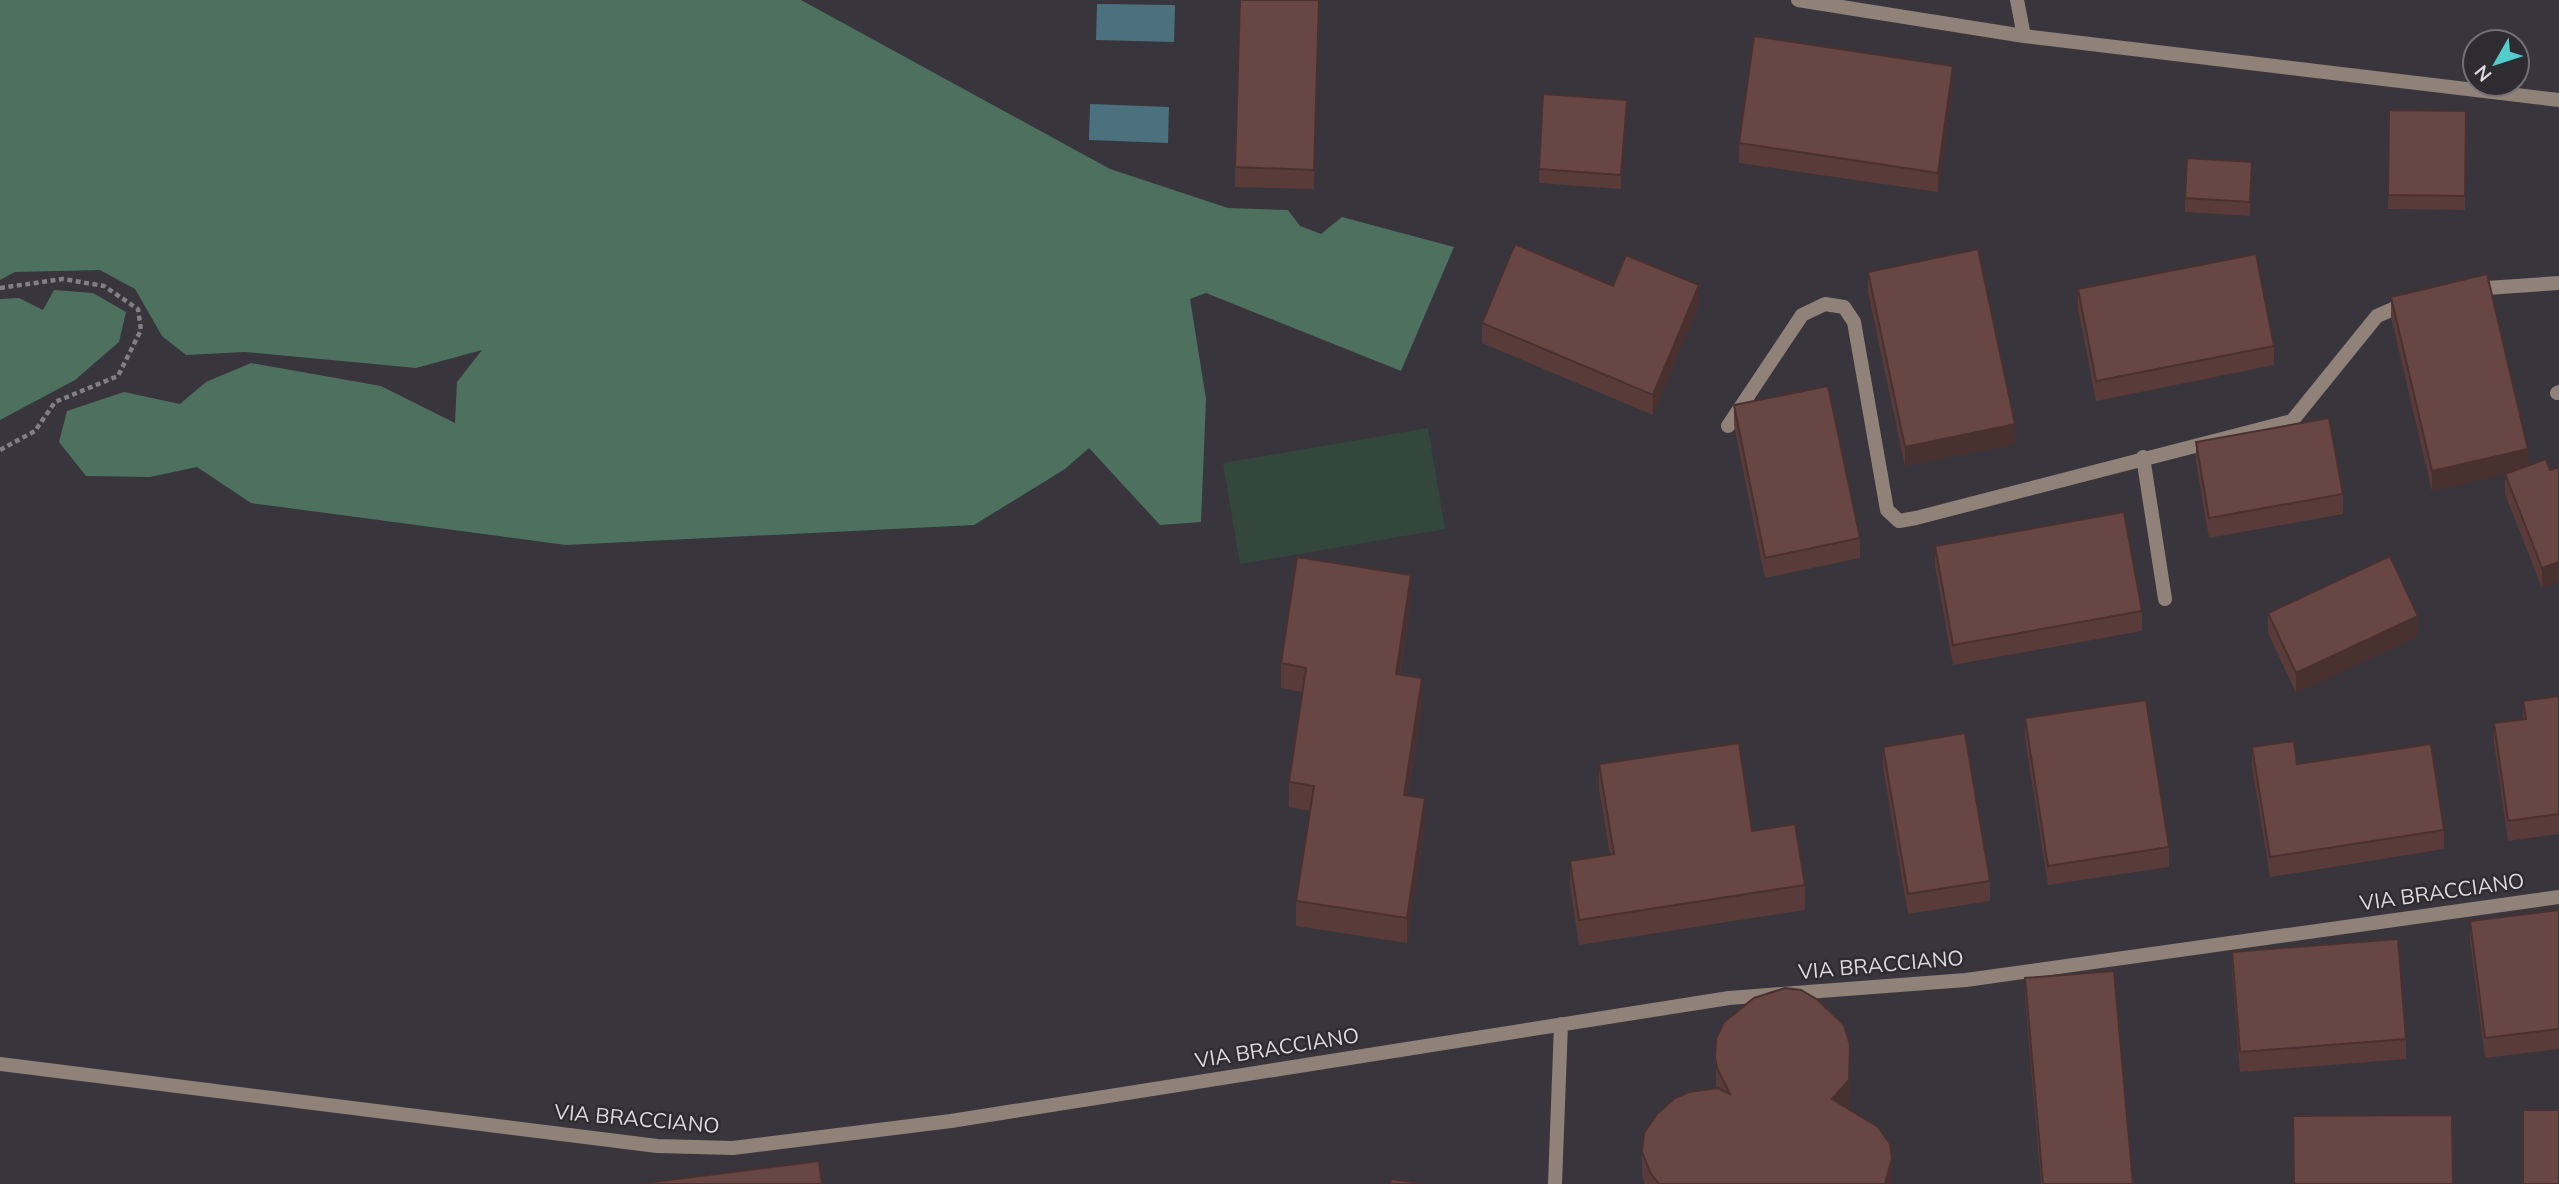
<svg xmlns="http://www.w3.org/2000/svg" width="2559" height="1184" font-family="Mulish,sans-serif">
<rect width="100%" height="100%" fill="#38353c"/>
<path fill="#34473d" d="M1428,428L1445,529L1240,564L1223,463Z"/>
<path fill="#4e705e" d="M0,0H801L1110,169L1228,208L1288,210L1300,226L1321,234L1342,217L1454,247L1401,371L1206,293L1190,299L1206,399L1201,522L1160,525L1089,448L1065,469L974,525L566,545L251,503L197,467L150,477L86,476L59,442L67,411L124,392L180,404L206,382L251,363L381,386L455,423L457,382L482,350L416,368L245,352L186,355L162,336L135,289L100,270L15,272L0,280Z
M54,290L93,293L126,312L119,342L75,380L0,420V299L19,298L43,310Z"/>
<path fill="#4a717d" d="M1097,4L1175,5L1174,42L1096,40Z
M1090,104L1169,107L1168,143L1089,140Z"/>
<g fill="none" stroke-linecap="round" stroke-linejoin="round">
<path stroke="#817e84" stroke-width="4.5" stroke-dasharray="5 3.5" stroke-linecap="butt" d="M0,288L63,279L104,286L138,309L141,330L118,376L55,402L35,431L0,450"/>
<path stroke="#908179" stroke-width="14" d="M1798,0L2024,36L2559,100
M2017,0L2024,36
M2472,289L2559,283
M2557,393L2559,392
M1728,426L1802,315L1825,304L1844,307L1854,322L1887,510L1899,521L1916,518L2292,421L2377,316L2409,302
M2143,457L2165,599
M0,1064L657,1146L733,1148L951,1121L1729,998L1966,980L2559,897
M1555,1184L1561,1024"/>
</g>
<path fill="#593c3a" d="M1319,0L1314,189L1235,187V167Z
M1953,86L1938,192L1739,163V143Z
M2389,110L2466,111L2465,210L2388,209Z
M1627,114L1621,189L1539,183V169Z
M2252,176L2250,216L2185,212V198Z
M1868,272L2015,444L1905,466L1868,292Z
M1613,286L1699,305L1653,415L1482,343V323Z
M2078,289L2274,346V365L2096,401L2078,309Z
M2391,297L2528,466L2546,459L2542,588L2505,494V474L2508,473L2432,491L2391,317Z
M1734,405L1860,538V558L1765,578L1734,425Z
M2196,442L2343,494V514L2209,538L2196,462Z
M1935,546L2142,611V631L1953,665L1935,566Z
M1411,600L1400,675L1422,703L1408,796L1425,823L1407,943L1296,926V901L1310,811L1289,807V782L1302,692L1281,688V663Z
M2268,613L2418,636L2296,693L2268,633Z
M2559,696V834L2508,841L2494,743V723L2523,719V701Z
M2025,718L2169,847V867L2048,885L2025,738Z
M1883,747L1990,881V901L1908,914L1883,767Z
M2252,747L2297,764L2444,830V849L2270,877L2252,767Z
M1599,764L1752,831L1805,885V910L1579,945L1570,886V861L1610,855L1599,789Z
M2559,910V1049L2485,1058L2470,940V921Z
M2232,952L2406,1039V1059L2240,1072L2232,972Z
M2025,978L2133,1184H2041L2025,998Z
M1716,1039L1850,1070L1849,1105L1846,1108L1892,1158V1184H1645L1642,1176V1152L1716,1088Z"/>
<path fill="#493130" d="M1953,66V86L1938,192V173Z
M1627,100V114L1621,189V175Z
M2252,162V176L2250,216V202Z
M1699,285V305L1653,415V395Z
M2015,424V444L1905,466V447Z
M2528,449V469L2432,491V471Z
M2559,562V582L2542,588V568Z
M1411,575V600L1396,699V674Z
M2418,616V636L2296,693V673Z
M1422,678V703L1404,820V795Z
M1425,798V823L1407,943V918Z
M1850,1045L1849,1105L1832,1124V1099Z
M1892,1158V1184H1885Z"/>
<path fill="#684644" stroke="#493130" stroke-width="2" d="M1240,0H1319L1314,170L1235,167Z
M1754,36L1953,66L1938,173L1739,143Z
M1543,94L1627,100L1621,175L1539,169Z
M2389,110L2466,111L2465,196L2388,195Z
M2187,158L2252,162L2250,202L2185,198Z
M1515,244L1613,286L1626,255L1699,285L1653,395L1482,323Z
M1978,249L2015,424L1905,447L1868,272Z
M2256,254L2274,346L2096,381L2078,289Z
M2487,274L2528,449L2432,471L2391,297Z
M1828,386L1860,538L1765,558L1734,405Z
M2329,418L2343,494L2209,518L2196,442Z
M2546,459L2550,470L2559,467V562L2542,568L2505,474Z
M2124,512L2142,611L1953,645L1935,546Z
M2390,556L2418,616L2296,673L2268,613Z
M1297,557L1411,575L1396,674L1422,678L1404,795L1425,798L1407,918L1296,901L1314,786L1289,782L1306,668L1281,663Z
M2559,696V814L2508,821L2494,723L2526,719L2523,701Z
M2146,700L2169,847L2048,866L2025,718Z
M1965,733L1990,881L1908,894L1883,747Z
M2294,741L2297,764L2431,744L2444,830L2270,857L2252,747Z
M1739,743L1752,831L1795,824L1805,885L1579,920L1570,861L1614,854L1599,764Z
M2559,910V1029L2485,1038L2470,921Z
M2398,939L2406,1039L2240,1052L2232,952Z
M2114,971L2133,1184H2043L2025,978Z
M1785,988L1801,990L1818,1000L1844,1025L1850,1045L1849,1080L1832,1099L1878,1127L1890,1144L1892,1158L1885,1184H1659L1650,1172L1642,1152L1644,1133L1657,1114L1675,1098L1689,1092L1718,1088L1730,1094L1717,1068L1715,1057L1716,1039L1724,1022L1754,998Z
M2523,1110H2559V1184H2523Z
M2452,1115L2453,1184H2294L2293,1116Z
M819,1161L822,1184H637Z
M1391,1179L1426,1184H1390Z"/>
<g text-anchor="middle" stroke-width="5" stroke-linejoin="round" paint-order="stroke">
<g font-size="21" fill="#dbd9dd" stroke="#2e2b31">
<text transform="translate(2442 892) rotate(-8)" y="7">VIA BRACCIANO</text>
<text transform="translate(1881 965) rotate(-5)" y="7">VIA BRACCIANO</text>
<text transform="translate(1277 1048) rotate(-9)" y="7">VIA BRACCIANO</text>
<text transform="translate(637 1119) rotate(5)" y="7">VIA BRACCIANO</text>
</g>
</g>
<g transform="translate(2496 63) rotate(231)"><circle r="33" fill="#2e2b31" stroke="#737176" stroke-width="2"/>
<path d="M0-5L12 26L0 18L-12 26Z" fill="#52cdcc"/>
<text y="-10" font-size="19" font-weight="bold" text-anchor="middle" fill="#dbd9dd">N</text>
</g>
</svg>
